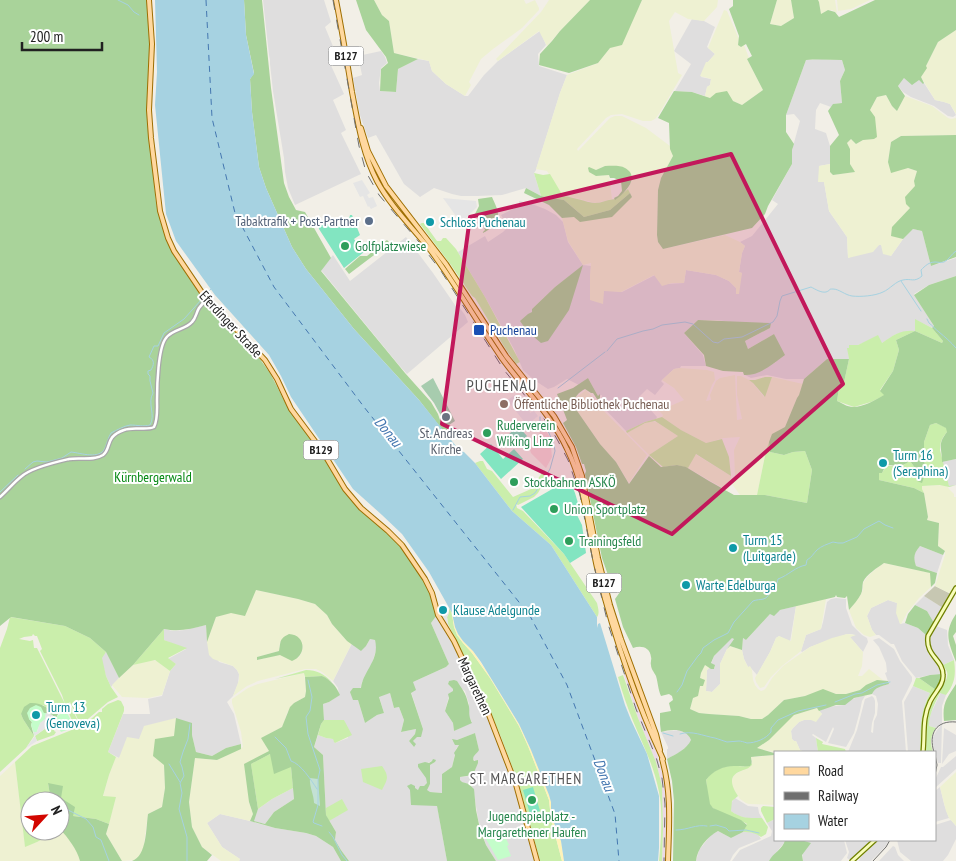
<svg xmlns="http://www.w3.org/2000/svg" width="956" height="861" font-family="'PT Sans Narrow',sans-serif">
<rect width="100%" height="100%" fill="#f2efe7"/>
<path fill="#dfdede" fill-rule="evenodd" d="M263,0H324L331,22L325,27L337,56L329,61L344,94L333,100L346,130L341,133L361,174L295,205L288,188L285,172L284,158L273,91L270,64V60L269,55Z
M692,19L704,21L715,27L707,47L715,54L707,63L701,77L711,79L710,85L707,87L705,96L692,92L675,91L691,64L674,51Z
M540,31L546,45L538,54L539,66L567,75L560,93L536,170L534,173L541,196L526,188L502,195L477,196H461L452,194L434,188L420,197L404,184L376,135L368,138L360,115L353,78L362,75L358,56L381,51L385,57L387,63L381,68L379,83L380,91L396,92L398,69L418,59L429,61L432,71L446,84L465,96H468L484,75L498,61Z
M821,59L832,60H842L845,70L840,81L842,103L834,104L831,107L820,103L816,110L815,129L826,133L830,146V164L819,166V170L824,182L829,211L847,237L848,258L879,245H881L891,256L903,239L913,229L922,231L931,266L956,258V276L929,285L914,294L934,326L932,328L916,320L915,331L896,334L882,343H863L858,345H850L849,348L848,349L849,359H827L804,379H786L767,375L751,378L745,375H750L759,372L776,362L774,334L748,349L745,341L770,328L717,320H698L684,333L703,355L706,366H681L680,368L674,369L661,381L664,384L655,395L647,389L639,397L657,417L656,419L645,422L626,431L601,405L602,395L598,396L588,378L579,385L567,379L554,387L548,389L534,380L523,370L514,349L485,297L458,252L485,236L488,242L503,232L508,227L501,215L519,206V201L532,204L545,209L556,215L563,222L568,242L583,265L591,266L590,284L603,290L622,292L655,275L666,284L684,283L686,270L716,275L729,281L736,288L742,273L739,272L742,253L745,246L740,242L752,236L778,204L772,200L792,164V150L800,121L794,114L786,115L806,60ZM583,266L527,331L530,314L533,312L532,309L555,287Z
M904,78L919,80L923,83H924L935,100L944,102L950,104L956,115L953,117L948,116L934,106L911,97L903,92L898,86Z
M406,237L433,273L457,308L459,307L465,315L468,322L407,374L398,364L321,270L333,255L350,281Z
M956,459V485L949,487L942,462Z
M920,546L943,555L937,573L916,566L913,558L914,552Z
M924,596L943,608L934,623L927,611L915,605Z
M836,598L846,599V608L852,625L862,635L867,638L868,642L863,652L850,637L855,635L851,634H847L810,647L802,652L801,651L806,635L821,629L823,622L827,602L831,599Z
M888,600L897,603L900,624L905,623L918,628L926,635V647L929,655L936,663L941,674L930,675L916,678L902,661L894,644H891L879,635H876L872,630L867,616L871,608Z
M796,606L790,642L779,636L776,638L770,652L757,675L750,667H748L744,659L742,650L743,638L746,640L770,614L780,610Z
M437,615L452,641L490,722L516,794L536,861H496L486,845L478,819L474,793L472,786L469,784L461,782L460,780V777L469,776L473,775L474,772L476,767L475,761L473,759V756L479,750L475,733L457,740H452L459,745L456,749L455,754L452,767L442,774V793L429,792L426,790L430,784V765L435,762L432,761L418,767L427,778L428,783L418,790L407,786L437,805L447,861H349L341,850L335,840L336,832L326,815L323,755L314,747L318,735L326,738L333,739L335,743L348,738L344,720H324L323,704L329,702L339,695L338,688L333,681L352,643L366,646L370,639L375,640L377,647L371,667L362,682L358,700L365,723L377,715L384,713L379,696L390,693L394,708L399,707L404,720L401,732L416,729L415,734L409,741L414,747L413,741L423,729L411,692L413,682L446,667L449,664L431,623ZM449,681H454L459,684L460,687L465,691L469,704L468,715L472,722L454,731L453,723L445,711L449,696L453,692V689L448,684Z
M206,625L207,642L219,662L233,666L237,670L239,674L238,684L233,696L227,702L234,714L241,744L226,748L212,756L196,752L192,735V723L140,739L119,758L108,752L123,714H150L148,699L162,696L170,671L176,664L168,659L186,649L164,640V629L173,631L185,630Z
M936,626L947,630L948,645L954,660L943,665L932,651L930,644L931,635Z
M732,637L734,639L727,649L720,664V684L712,692L706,691L707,670L710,667L714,669L715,667L714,665L711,664L714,656Z
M879,638L894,649L900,661L912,677V681L902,701L906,752H848L857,730L865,699L872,696L874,698L875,701V713L872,723L871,732L873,733L874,721L877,715L878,704L876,696L872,694L873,691L878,687L889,684L885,673L887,672L886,663L879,647L873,640Z
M106,652L119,678L111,687L106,676L101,658Z
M913,686L930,693L926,701L921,724L920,752H908L904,702Z
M941,692L946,695L942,706V723L936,728L929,726V722L931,713Z
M861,696H865L862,701L860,711L854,733L846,747L828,743L834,729L833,727L826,742L813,734L812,735L816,738L818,752H805L800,750L796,741H794L792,739L791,731L793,728L799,722L804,720H811L822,714L819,711L827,707L844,705L850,700Z
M942,724L941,759V763H938L933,745V737L937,730Z
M944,728L956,735V751L949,754L942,764Z
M679,730L688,734L691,740V743L680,752L667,759V749H668V747L661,732Z
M956,756V769L935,788V780L941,767H943Z
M940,787L944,804L949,818L935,822V791Z
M293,788L294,799L274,812L265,824L253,821L258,809L272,799Z
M735,798L748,806L758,807L759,813L762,818H747L738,816L731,811V803Z
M220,814L246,820L275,828L306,833L316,836L333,847L341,861H239L240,859L222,847L207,823Z
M775,819V833H774L775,840H785L784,843L769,861H732L740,850L771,836L772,831L767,823Z
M951,820L956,826V839L948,855L943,861H911L900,852L897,840H935V825Z
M718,831L731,838L743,832H749L758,834L761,839L739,848L733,855L730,861H696L699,850L711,835Z
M801,840H806L807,841H812V840H844L847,853L841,861H803Z
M845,840H871L850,860L847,858L849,852Z
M878,840H889L885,847L871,861H859L860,858Z
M893,846L895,847L898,855L904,861H879Z"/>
<path fill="#f3d8d6" d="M545,429L551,439L554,446L551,447L552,457L546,468L531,453L529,446L530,439L537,437L541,431Z"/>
<path fill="#ebd9e7" d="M626,673L640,714L657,754L664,780L667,800L665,861H662L663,840L662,786L656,762L638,718L624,675Z"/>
<path fill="#c7c7b2" d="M935,586L951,594L943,608L924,596Z"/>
<path fill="#eef1d2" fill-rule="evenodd" d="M374,0H524L526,4L535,0L539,8V10L522,28L493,49L481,59L469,82L471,85L465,96L446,84L432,71L429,61L394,53L389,21L382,15Z
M549,0H590L560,31L547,46L539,31L498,61L496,59L541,12Z
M642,0H718L717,7L704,21L688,19L675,12L669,21L678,73L682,75L659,114L655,119L651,121H643L622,114L611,115L606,118L577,149L578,151L610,118L615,116H622L646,128L670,146L673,156L661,178L658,190L657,235L658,242L663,249L725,235L740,242L745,246L742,253L739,272L742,273L739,294H736V288L729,281L716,275L686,270L684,283H672L662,286L654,275L621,292L604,291L603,304L590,300V276L591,263L583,265L568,241L562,218L574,217L632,197L628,189L632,180L605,166L596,170V176L609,175L612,199L596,203L571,197L563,196L547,171L536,169L560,93L567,75L598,63L610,48L640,5Z
M777,0H791L794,18L781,26L770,24Z
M818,0H835L837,13L832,10H828L821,14L819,2Z
M837,0H870L851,9L838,11Z
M724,10L727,11L739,39L738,45L741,47L744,45L749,58L747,59L751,67L763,90L742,105L733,101L710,98L705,96L707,87L710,85L711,79L700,76L706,62H708L715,54L708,48Z
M956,30V114L950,104L944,102L935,100L921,77L926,68V66L938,42Z
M886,95L892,106L897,111L905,96L932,106L948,118L951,119L956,118V135L901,136L891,142L888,162L917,171L914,181L916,186L910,208L891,235L903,239L891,256L883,254L881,245H879L873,252L848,258L847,237L829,211L824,182H818L819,166L830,164V172L833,175L854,172L850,164V149L847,143L851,139L856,144L863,140L870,110L877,97Z
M680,368L707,370L714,372L715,380L712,385L706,401L711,400L710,395L716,381L720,378L735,375L737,420L742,419L737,395V376H741L751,381L764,397L772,377L803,384L799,395L797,398L785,427L773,434L769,442L766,451L757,495H740L732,484L735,478L734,450L740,437L724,438L706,443L681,430L662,417L663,415L659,411L684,400L674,388L662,380L674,369Z
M586,390L590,394L599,406L647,455L629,483L616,462L600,444L573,405V400Z
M651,421L658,423L678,436L649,455L627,433L645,423Z
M695,454L731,476L728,491L688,468Z
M943,485L948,487L949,489L954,494V497H956V585L951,594L935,586L945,555V551L938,546L939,523L927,520L928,517L924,493L922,489V486Z
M884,563L931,573V587L919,598L907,613L901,624H900L896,613L897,603L888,600L871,608L867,616L872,630L876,635L870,637L864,635L856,628L849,610L860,596L863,590V583L868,576L877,568Z
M256,590L298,599L315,604L327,615L332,624L347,641L352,643L333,681L322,672L316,669H305L258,681L247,686L233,696L239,680V674L237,670L233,666L213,659L209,655L207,642L216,617L231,612ZM280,642L303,646L301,654L298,658L280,654L258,660L257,657L279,651Z
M826,599L821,629L806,635L801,651L782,666L771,677L764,687L760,688L756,682L755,678L770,652L776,638L779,636L791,641L796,606Z
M847,634L856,635L850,637L863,652L862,666L858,676H862L869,669L883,680L872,682L860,690L846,694H836L823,690L805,696L784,700L768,715L762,719H751L739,716L709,714L699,713L690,709L693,698L700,678L701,673L705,665L710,667L707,670L706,691L712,692L720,684V664L727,649L730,646L742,650L744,659L748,667L750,666L752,670L753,680L755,685L758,689L761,691L764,690L766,688L772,678L783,666L810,647L832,638Z
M152,660L157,661L170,671L162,695L148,698L122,697L112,685L119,678L133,665Z
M304,673L306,691L305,697L294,703L287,713L284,723L282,727L262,738L269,751L249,802L253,814L250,821L220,814L207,823L222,847L240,859L239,861H221L202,847L192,827L189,802L195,758L217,760L243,747L241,732L232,703V699L248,688L258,684Z
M817,708L822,714L816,722L811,720H804L799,722L793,728L791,731L792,739L794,741H796L800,750L805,752H775V805L749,804L746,803L740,799L733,788L731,782L734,775L752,765V760L750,757H756L774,755L773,752L756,748L794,715Z
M176,718L175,736L164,765L165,788L162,807L148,814L143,852L135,860L122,861L106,834L116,797H103L109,775L116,757L119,758L127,737L139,739L144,726Z
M15,762L25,846L37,842L61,830L66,834L79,854L80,861H0V776Z
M956,772V826L949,818L946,811L940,787Z"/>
<path fill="#caeeab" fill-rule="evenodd" d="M534,173L543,175L550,174L563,196C574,197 585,202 595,203C602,203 608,199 616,199L628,189L630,193L610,210L584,217L564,200L541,196Z
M422,223H424L437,241H441L443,238H446L456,249L485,297L520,362L516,364L505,348L475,298L472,296L451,265L420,224Z
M915,319L932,328L943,341L942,343L915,331L896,340L899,350L893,371L880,390L885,395L871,402L854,407L837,401L839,388L843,387L849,359L847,348H849V345H858L878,335L882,343C894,335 900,330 915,331Z
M765,377H772L765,397L753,383L749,380H755Z
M662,417L681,430L706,443L722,439L729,457L731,476L696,454L688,468L677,465L663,467L649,455L678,436L655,421L645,423L627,433L626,431L645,422Z
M936,423L947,428V432C942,438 940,442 940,450L949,486L956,485L949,487L940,485L922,486V489L924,493L914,488L879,480V473H882C889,460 891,469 902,466C902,466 909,461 910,461L915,468V476L926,471L924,460V442L930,425Z
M769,442L770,452L784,455L793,452L805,451L812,470L807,503L765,495H757L766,451Z
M480,461H483L487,469L492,471L513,497L531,489L544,470L549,474L538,493L534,497L518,505L516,504L517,508L523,511L564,554L597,603C598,608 600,613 597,617L551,545L512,511L475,463Z
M450,609L452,614L454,627L457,635L463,643L472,653L490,678L519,726L528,746L549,800L551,819L562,861H540L519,785L501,737L485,700L448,624L447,617L449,613L448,610Z
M10,617L65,626L90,638L106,652L102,658L106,676L111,687L118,697L108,702L82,724H80L70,702L69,703L80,725L75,728L66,706C57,711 51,712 43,705L21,714L23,719L34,736L26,748L0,772V648L7,629ZM33,634L35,636H37L42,649L40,651L62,695L65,704L37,648H34L33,640L30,641L19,639L24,637L32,636Z
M164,629V640L187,648L168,658L176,664L170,671L155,660L133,665Z
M954,660C956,675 955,683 946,695L940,693C935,703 929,714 929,726L936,728C930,736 930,743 933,752L926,751C927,738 925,724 929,711C932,700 950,681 947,672C947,671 943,665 943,665Z
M306,670C317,670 324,674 332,682L322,676L305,677L304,673L275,679Z
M623,675L638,718L656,762L662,786L663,829L662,861H659C661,842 663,810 659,792C654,766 643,745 633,721C627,706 622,692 618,677Z
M916,678H919L936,690C919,715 924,725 922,752H920C921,729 919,715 930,693L913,686Z
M118,700L121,701L124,707V711L108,752L116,757L109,775L103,796L116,797L109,824L96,819L73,816L48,783L51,801H30V831H58L37,842L25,847L15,762L32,746L84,725L99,712H102V709L108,704Z
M324,720H344L352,735L335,743L334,742L333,739L326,738L318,735L321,724Z
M51,722L49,727L58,724V727L56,726L54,731L56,732L54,735L37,741L35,736L46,728Z
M816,738L823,742L822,744L845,749L846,752H818Z
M270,754L291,767L293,788L272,799L258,809L251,764Z
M752,763V765C748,769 746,769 741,771C727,776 732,787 738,796L732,801L731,811C742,819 749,818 762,818L768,827L766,834L761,837C756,833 750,832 743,832L747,824C738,818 714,812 710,805C707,798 707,787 706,780C713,770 724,765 736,766C743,766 747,768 752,763Z
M382,766C390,777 387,780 382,790L363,782L361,769Z
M342,799L348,810L329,821L326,815V808Z
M763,806L775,807V819L767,823L761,811V808Z"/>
<path fill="#a9d39a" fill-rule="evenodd" d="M0,0H147L150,41L148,110L151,153L156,202L161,223L170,245L185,272L205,302L257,355L270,373L286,404L325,460L341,487L357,506L385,529L405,551L429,590L437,615L431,623L449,664L446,667L413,682L416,690L411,693L423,729L421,737H417L413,741L416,744L414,747L409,741L415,734L416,729L401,732L404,720L399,707L394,708L390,693L379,697L384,713L377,715L365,723L358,700H353L350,692L353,688H361C363,671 380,660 375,640L370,639L366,646L361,651L347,641L332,624L327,615L315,604L298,599L256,590L245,616L231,613L216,617L207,642L206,625C191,629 179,632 164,629L133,665L119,678L106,652L90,638L65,626L11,617L0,626Z
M244,0H262L271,88L284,183L289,197L296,210L305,212L331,258L321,271L405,373L431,402L438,414L440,420L444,424H447L450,427L444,432L419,400L354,329L306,269L292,247L266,188L259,167L252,112L250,79L254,73L246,35Z
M356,0H374L382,15L389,21L394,53L418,59L398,69L396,92L380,91L381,69L388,63L386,57L366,30Z
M590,0H642L622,45L610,48L598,63L569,73L539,65L540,54L552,41L560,31Z
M733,0H777L770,24L781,26L794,18L791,0H818L819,2L821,14L828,10L835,12L839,17L875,0H956V30L938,42L926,66L927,68L921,77L924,83L923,84L919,80L912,85L904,78L898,86L905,96L897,111L892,106L886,95L877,97L870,110L875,117L877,137L874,139L863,140L856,144L851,139L847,143L850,149V164L855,172L833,175L830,172V146L839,135L828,111L833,104L842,103L840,81L845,70L842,60C830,60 819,59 806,60L786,115V132L794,144L792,150V164L768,206L765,214L752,228L663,249L658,242L657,235L658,190L661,178L673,156L670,149L669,123L658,118L674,91L692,92L710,98L716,93L727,91L733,101L742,105L763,90L747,59L752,56L746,44L741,47L738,45L739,36L729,9L733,6Z
M956,135V257L931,266L922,231L913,229L903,239L891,236L892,227L910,208L906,204L905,197L915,186L914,181L917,171L908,168L891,173L888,162L891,142L901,136Z
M605,166C611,166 620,165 625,168C641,177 625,193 615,200L614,198L618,196L622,191L621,181L614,178H610L609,175L596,176L589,172L588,168L589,167L596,170Z
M526,188L541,196L564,200L584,217L610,210L630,193L632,197L612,217L580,222L574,217L562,218L549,205L524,193Z
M492,197C494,202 498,209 498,214C497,222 490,231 482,233L485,230L484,227L475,214L479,206L478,199Z
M387,240L390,243L349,274L345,269L360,256H367Z
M583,265L569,310L548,341L541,343L527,331L520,321L528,314L532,312V309L555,287Z
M956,276V459L942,462C942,447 937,445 947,432L946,428L936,423L930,425L924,442V460L926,471L922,483L917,481V478L915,477V468L910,461C899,468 900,466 888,465L885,467L882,473H879V480L914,488L924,493L928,517L927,520L939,523L938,546L945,551L943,555L920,546C914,553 913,557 916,566L937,573L935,583L931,587L930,573L884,563C877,568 867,574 863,582C862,586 863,590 861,594C858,600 853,605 849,610L847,596L845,598L837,597L836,595L835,597L780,610L774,616L770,614L746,640L743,638L742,650L730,646L727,649L734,639L732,638L714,656L711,663L715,665L714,669H711L705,665L701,673L700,678L705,680L703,686H700L698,696L693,698L690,709L699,713L709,714L739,716L751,719H762L768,715L784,700L805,696L823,689L836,694H846L860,690L866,685L877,680L888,681L889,684C882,686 875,687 872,694L854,698L845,705H836L819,711L817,708L794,715L769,740L757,748L774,753V755L751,757C751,760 753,762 750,766C745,767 740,766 734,766C723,766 713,771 706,780L710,804L713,808L741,820L747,825L743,832L731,838L718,831C707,837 697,849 696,861H673L674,801L672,781L667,759C676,754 687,749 691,740C686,728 672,729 661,732L660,724V713L671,711L669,703L673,700L672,696L669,694L661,696C658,689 658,683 656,676C654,672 651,669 651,665C650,662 652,660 651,657C650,647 641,645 633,648L623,627L615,599L620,592L618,585L619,583L614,575H608L602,558L585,474L586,471L584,464H582L576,447L563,423L567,420L557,394L573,388L588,378L598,396L600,394V400L597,399L593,393H591L585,389C579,392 574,397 573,405L600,444L616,462L629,484L649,456L661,467L677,465L686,467L709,481L734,495H765L807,503L812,470L805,451L793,452L784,455L770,452L769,442L772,434L785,427L797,398L799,395L804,379L827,359H849L843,387L839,388L837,401C842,403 847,407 853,407C864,407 875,400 884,395L880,391L893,371L899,350L896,340L915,331L942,343L943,341L932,328L934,326L914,295L929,285Z
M698,320L771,323L770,328L745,341L748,349L774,334L785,355C773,364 759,376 744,375L743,372L723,371L706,366L704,355L684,333Z
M915,605L927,611L934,623L926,635L918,628L905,623L908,614Z
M956,614V632L953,636L956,645V662C949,643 943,633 956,614Z
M289,634C306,635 307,655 292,661L280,655L257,660V657L279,651C281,641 279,639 289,634Z
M941,674L940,682L936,690L919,678L930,675Z
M322,676C331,680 336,686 340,695L329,702L323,704L324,720L321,724L314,747L323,755L326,815L336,832L335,840L341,850L349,861H341L333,847L316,836L306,833L275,828L250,821L253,814L249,802L244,764L269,751L261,738L282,727L290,707L294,703L305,697L306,691L305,677ZM270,754L274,774L291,767L294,799L274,812L265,824L254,821L258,809L251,764Z
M454,680L457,681C462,689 466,693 468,703C471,711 467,713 472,723L454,731L453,723L445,711L449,698L448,694L453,691V689L448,684L449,681Z
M956,684V720L944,721C942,703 947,698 956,684Z
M30,703C48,702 46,716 66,706L67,710L58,714L57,716L58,724L49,728L52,715L44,713L29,719L32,722L31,725L34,736L23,719L21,714L24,707Z
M176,718L192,723V735L196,752L212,756L226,748L241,744V749L217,760L195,758L189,802L192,827L202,847L212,855L207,861H132C147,856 146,828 148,814L162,807L165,788L164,765L153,756L155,739L174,736Z
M475,733L479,750C477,754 471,756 474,761L478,760V763L473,775L460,777V780L462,782L469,784L474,789L476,810L480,829L486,845L496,861H447L437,806L411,805L410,790L407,786L411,784L415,786V788L418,790L420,786H424L427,783L426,778L418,767V764L425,762L429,763L432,761L433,759L436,760L435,762L430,765V784L427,790L430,792L442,793V774L452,767L455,755L454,753L459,745H455L452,739L457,740Z
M48,783L63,786L61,798L75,807L73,816L96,819L109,824L106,834L122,861H80C77,849 68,838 60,829V801H51Z
M785,840H801L811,843L802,855L803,861H769C773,853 783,849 785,840Z"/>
<path fill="#c3e1d4" d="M310,778L318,779L320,806L314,803C314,795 309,786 310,778Z"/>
<path fill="#fff3b8" d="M450,609L452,613L455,627L458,634L463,641L473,651L487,672L519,724L534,756L549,794L551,802V815L561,841L564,861H562L551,819L549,800L528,746L519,726L490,678L472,653L463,643L457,635L454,627L452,614Z"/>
<path fill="#a7ccae" d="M433,378L455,421L449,425L444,424L441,420L440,414L434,403L421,386Z"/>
<path fill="#c4fdca" d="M36,705L41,707L44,713H46L45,719L39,726L35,736L31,725L32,722L29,719L27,713L30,708Z
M66,711L73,724V728L61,732L58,727L57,716Z
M504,834L509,845L507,846L511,856L498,860L486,839Z"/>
<path fill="#82e5c1" d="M350,215H352L360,235L354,239L364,252L344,268L319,229L318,224L332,217L337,223L349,219Z
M518,426L527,436L516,446L507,436Z
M491,444L503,459L514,449L523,459L501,479L480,454Z
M570,481L575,493L580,510L576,513L582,525L586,553L570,563L564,554L521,507L561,484Z
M533,787L540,811L530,814L523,790Z"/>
<path fill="#e5e5e5" d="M362,180L370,193L367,195L369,198L373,197L377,206L371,209L369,206L368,207L363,196L360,197L353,183Z
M443,198L476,201L477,207L461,223Z
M515,395L520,406L525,409L529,410L530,413L534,411L538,416L527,425L507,400Z
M448,610L449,613L447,617L448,624L485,700L518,783L540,861H539L517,783L456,641L439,613L444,614L447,613V611Z
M46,713L53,715L51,722L46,728L35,736L37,741L26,748L35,736L34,732H37L40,723L45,719Z"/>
<path fill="#a6d2e1" d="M155,0H244L246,35L254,74L250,79L252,112L259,167L266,188L292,247L306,269L354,329L419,400L460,451L464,452L475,463L512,511L551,545L597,617V628L598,624L600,623L625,705L631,720L647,754L659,796V848L658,861H564L561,841L551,815V802L549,795L531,750L519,724L481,662L473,651L463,641L458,634L455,627L452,613L429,572L402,534L382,515L353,489L291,397L281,376L269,355L215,295L176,241L166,214L155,105L157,72Z"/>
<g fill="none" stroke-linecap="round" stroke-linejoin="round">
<path stroke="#a6d2e1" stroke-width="1" d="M118,0L128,5L134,12L139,15
M901,281L921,311
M206,294L211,289
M927,319L929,323C933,326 935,329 939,332C945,337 951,342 956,348
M607,351L617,339L643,331L653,329L662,325L685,322L693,324L713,342L718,343L724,339L742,337L773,322L777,316L780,301L782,296L811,287C815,289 821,293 826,292C832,290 827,289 833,289C839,289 845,295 852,296C860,297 875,296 883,292C890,289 896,281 903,280C911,278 914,283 922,276L921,270C925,266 929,262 935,262C938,262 940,263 944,262C949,260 951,254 956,251
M558,388L605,352
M25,469L33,462L37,461L47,462L62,458L71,452C81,453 100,460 105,448C107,443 108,438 111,433C117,430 124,426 130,425C138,425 143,427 150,425C156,415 147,403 153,393L150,381V376L148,374V371L151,370C154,365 155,360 149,357L154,346H158L164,333L184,319L202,299
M0,492L18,475
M513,510L520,497L530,496L535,493L550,469L555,451L554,445L549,433L540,421V417
M308,680L312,697L310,711L306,717L308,734L320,770L318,779V805L313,822L314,823L322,826
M677,692L682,685L687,671L698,656L701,653L703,648L714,640L728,633L734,622L753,601C761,598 766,602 770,592L769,585L777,583L778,579C789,575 795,567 806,565L807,560C812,557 813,554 817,550C821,546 828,544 833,542L838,543H843L857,537L864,529L879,521L885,525L893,528
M835,702L855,694L862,693L877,685L890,682
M663,733L673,736
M680,734C692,730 703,736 715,738C719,739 723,741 727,742C731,742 735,741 739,741C741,741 744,742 747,743C755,743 766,739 771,732V728L778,720L798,711L826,705
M275,737L286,748L291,761C301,764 311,780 317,789
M169,764L180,782
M60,806L86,819L93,827L96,837L101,840L109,861
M710,826L716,825L726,828L729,831L746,830L759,833
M676,830C688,830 696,824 707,826
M329,832L333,837L342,855L347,861
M187,861V837L179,809L182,793L180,783L184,776L182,767L180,762L183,752L188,739L190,724"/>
<path stroke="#4477b0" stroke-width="1" stroke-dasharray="6 5" stroke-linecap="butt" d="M206,0L212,118L235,213L274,287L364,407L530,616L567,685L615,814L619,861"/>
<defs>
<path id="tertiary" d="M0,497C8,490 14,482 22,476C33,467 56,462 69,459C79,457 94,461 103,455C112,448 104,437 124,430C134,426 146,431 154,427C158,419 157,409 157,400C157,386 158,348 166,338C172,329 185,330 192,322C196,318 196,313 199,308C201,305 204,302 207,300"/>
<path id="secondary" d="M923,752C925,735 922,718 930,702C934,693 944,685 943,675C943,659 925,656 928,636L956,588
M852,861L875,840"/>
<path id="primary" d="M149,0L152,44L149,110L151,138L160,211L168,238L174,251L203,294L265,360L277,379L291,409L323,452L345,489L361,508L388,531L402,545L425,579L432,593L438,615L454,641L489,715L511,772L515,781L537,861
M336,0C342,31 347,61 352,92C358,123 362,152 377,181C391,207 413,228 431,251C456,285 477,322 501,357C523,388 551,414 567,449C586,487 588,531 598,572C614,636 635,699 663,759
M361,128L368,151L386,186L446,264L506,356L554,416L572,447L582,476L598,558L610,605L621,639L656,734L660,750
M662,759C672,794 669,826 668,861"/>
</defs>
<use href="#tertiary" stroke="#a8a8a8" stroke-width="5"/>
<use href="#secondary" stroke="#6f8000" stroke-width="5.5"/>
<use href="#primary" stroke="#9e6e00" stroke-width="6"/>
<use href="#tertiary" stroke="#fff" stroke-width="2.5"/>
<use href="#secondary" stroke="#f8fdba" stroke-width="3"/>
<use href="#primary" stroke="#ffd89f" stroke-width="4"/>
<path stroke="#6f6f6f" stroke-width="1" d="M934,752C928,734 936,720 956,722
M935,754L937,765L935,775
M873,861L886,847L890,840"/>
<path stroke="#6f6f6f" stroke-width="1" stroke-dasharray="10 10" stroke-linecap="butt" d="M333,0L359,146L366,172L379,195L419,242L441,271L504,370L549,425L558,441L568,460L580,495L593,561L608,624L636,709L656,757L662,778L665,804L664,861"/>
</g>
<path fill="#c2185b" fill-opacity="0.2" stroke="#c2185b" stroke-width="4" stroke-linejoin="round" d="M731,154L843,384L672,534L442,424L470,217Z"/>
<circle fill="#5c6f8a" stroke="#fff" stroke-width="2" cx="369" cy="221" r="5"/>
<g fill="#0f9aa8" stroke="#fff" stroke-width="2">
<circle cx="430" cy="222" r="5"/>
<circle cx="883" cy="463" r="5"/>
<circle cx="733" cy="548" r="5"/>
<circle cx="686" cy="585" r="5"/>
<circle cx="443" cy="610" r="5"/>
<circle cx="36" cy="715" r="5"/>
</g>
<g fill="#2e9e5b" stroke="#fff" stroke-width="2">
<circle cx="345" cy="246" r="5"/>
<circle cx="487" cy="433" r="5"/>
<circle cx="514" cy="482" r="5"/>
<circle cx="554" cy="509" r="5"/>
<circle cx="569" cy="541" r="5"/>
<circle cx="532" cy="800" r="5"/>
</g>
<rect fill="#1a4fb4" stroke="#fff" stroke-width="2" x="473" y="324" width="12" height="12" rx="2.5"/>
<circle fill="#8d6e63" stroke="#fff" stroke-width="2" cx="504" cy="404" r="5"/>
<circle fill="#6b7280" stroke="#fff" stroke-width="2" cx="446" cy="417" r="5"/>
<g text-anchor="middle" stroke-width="4" stroke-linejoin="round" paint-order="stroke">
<g fill="#fff" stroke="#646464" stroke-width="1">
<rect x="328.5" y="46.5" width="35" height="19" rx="4"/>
<rect x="303.5" y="440.5" width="35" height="19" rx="4"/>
<rect x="586.5" y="573.5" width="35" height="19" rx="4"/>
</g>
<g font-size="12" font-weight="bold" fill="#212121">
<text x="346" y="60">B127</text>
<text x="321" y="454">B129</text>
<text x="604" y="587">B127</text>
</g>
<g font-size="14" fill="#4e5e75" stroke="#fff" text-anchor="end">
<text x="359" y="226">Tabaktrafik + Post-Partner</text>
</g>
<g font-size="14" fill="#0d838f" stroke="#fff" text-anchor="start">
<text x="440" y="227">Schloss Puchenau</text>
<text x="893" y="460">Turm 16<tspan x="893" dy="16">(Seraphina)</tspan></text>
<text x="743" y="545">Turm 15<tspan x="743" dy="16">(Luitgarde)</tspan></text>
<text x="696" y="590">Warte Edelburga</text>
<text x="453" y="615">Klause Adelgunde</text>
<text x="46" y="712">Turm 13<tspan x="46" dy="16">(Genoveva)</tspan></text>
</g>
<g font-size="14" fill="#27864d" stroke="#fff" text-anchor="start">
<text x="355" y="251">Golfplatzwiese</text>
<text x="497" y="430">Ruderverein<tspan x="497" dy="16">Wiking Linz</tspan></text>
<text x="524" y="487">Stockbahnen ASKÖ</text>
<text x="564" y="514">Union Sportplatz</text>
<text x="579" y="546">Trainingsfeld</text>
<text x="532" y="821" text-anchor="middle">Jugendspielplatz -<tspan x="532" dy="16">Margarethener Haufen</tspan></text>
</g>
<g font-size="14" fill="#212121" stroke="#fff">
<text transform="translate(231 324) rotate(47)" y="5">Eferdinger Straße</text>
<text transform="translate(475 686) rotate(65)" y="5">Margarethen</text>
</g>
<g font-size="14" fill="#164399" stroke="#fff" text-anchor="start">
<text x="490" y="335">Puchenau</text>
</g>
<g font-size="14" fill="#785e54" stroke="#fff" text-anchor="start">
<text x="514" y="409">Öffentliche Bibliothek Puchenau</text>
</g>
<g font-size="14" fill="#5b616d" stroke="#fff">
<text x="446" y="438">St. Andreas<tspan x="446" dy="16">Kirche</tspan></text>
</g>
<g font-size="14" fill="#058914" stroke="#fff">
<text x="153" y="482">Kürnbergerwald</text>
</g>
<g font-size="15" font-style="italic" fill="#4477b0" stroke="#fff">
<text transform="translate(388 432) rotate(51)" y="5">Donau</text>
<text transform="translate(604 775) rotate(69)" y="5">Donau</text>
</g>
<g font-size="15" letter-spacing="1" fill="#545454" stroke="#fff">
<text x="526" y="784">ST. MARGARETHEN</text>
</g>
<g font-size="16" letter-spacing="1" fill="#545454" stroke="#fff">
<text x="502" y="391">PUCHENAU</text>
</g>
</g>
<rect x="774" y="751" width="162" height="90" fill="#ffffff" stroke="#a6a6a6"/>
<rect x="784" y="767" width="25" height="8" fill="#ffd89f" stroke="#a6a6a6"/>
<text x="818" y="776" font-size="15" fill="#212121">Road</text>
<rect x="784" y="792" width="25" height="8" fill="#6f6f6f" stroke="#a6a6a6"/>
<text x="818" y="801" font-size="15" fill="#212121">Railway</text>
<rect x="784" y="814" width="25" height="15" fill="#a6d2e1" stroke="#a6a6a6"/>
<text x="818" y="826" font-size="15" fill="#212121">Water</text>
<g transform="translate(45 816) rotate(64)"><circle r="24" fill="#ffffff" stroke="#a6a6a6"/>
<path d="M0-4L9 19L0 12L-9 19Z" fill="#d20600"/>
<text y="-8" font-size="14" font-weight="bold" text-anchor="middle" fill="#212121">N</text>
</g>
<path d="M22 42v8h80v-8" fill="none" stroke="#212121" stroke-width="2.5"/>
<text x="30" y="42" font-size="15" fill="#212121" stroke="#ffffff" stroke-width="4" paint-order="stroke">200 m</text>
</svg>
